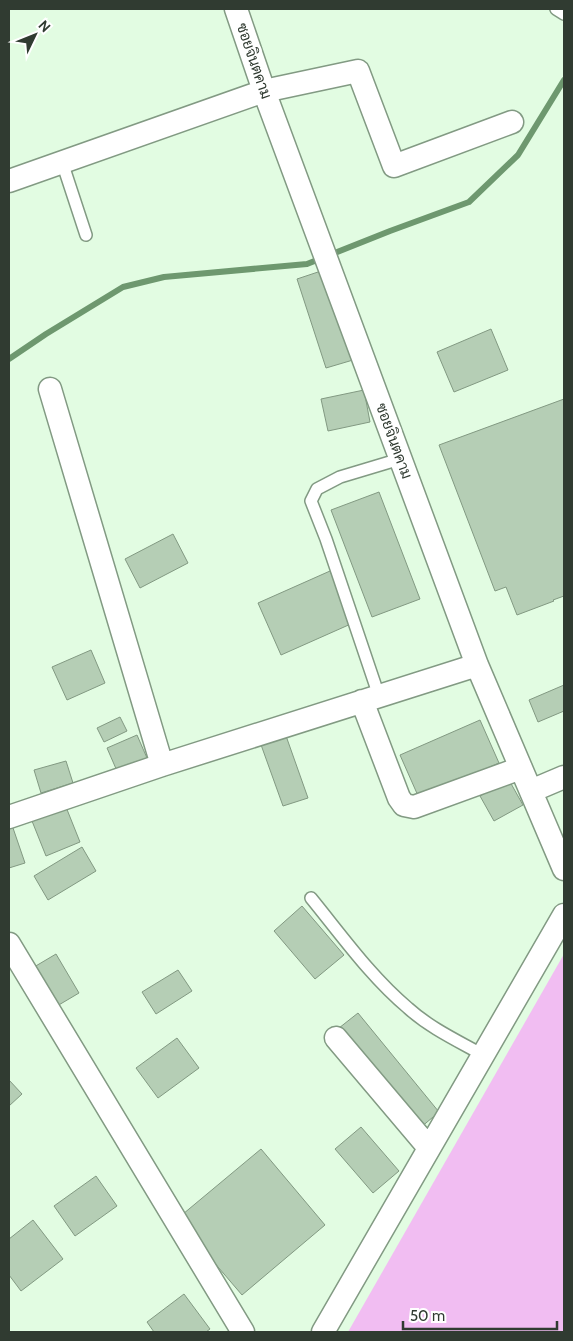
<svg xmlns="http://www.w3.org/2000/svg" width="573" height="1341" font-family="Cabin,Sarabun,sans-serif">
<rect width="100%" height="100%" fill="#e2fce2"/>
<path fill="#f1bdf2" d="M564,954V1332H348Z"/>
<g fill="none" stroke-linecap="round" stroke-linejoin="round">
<path stroke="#6e986f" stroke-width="6" d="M9,359L46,334L123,287L164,277L307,264L390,231L469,202L518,155L564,80"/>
</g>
<path fill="#b5ceb5" stroke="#829982" d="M324,270L353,360L326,368L297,279Z
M491,329L508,370L454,392L437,352Z
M364,390L370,422L328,431L321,399Z
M564,399V596L553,600L554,601L517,615L506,587L495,591L439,445Z
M379,492L420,599L372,617L331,510Z
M173,534L188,563L140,588L125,559Z
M330,571L353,623L281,655L258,603Z
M91,650L105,683L67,700L52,667Z
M564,685V711L538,722L529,700Z
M120,717L127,731L104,742L97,728Z
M480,720L499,763L419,798L400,755Z
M285,733L308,798L283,806L260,742Z
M137,735L147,758L117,771L107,748Z
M66,761L73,783L41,793L34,770Z
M509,780L523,805L494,821L480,796Z
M66,807L80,842L46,856L32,821Z
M13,828L25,863L9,868V829Z
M82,847L96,871L48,900L34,876Z
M302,906L344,955L315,979L274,931Z
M56,954L79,993L52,1009L29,970Z
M178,970L192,991L156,1014L142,992Z
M358,1013L439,1112L420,1128L339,1028Z
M177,1038L199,1068L158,1098L136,1068Z
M9,1080L22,1094L9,1106Z
M361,1127L399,1171L373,1193L335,1149Z
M261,1149L325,1225L242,1295L177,1219Z
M96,1176L117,1206L75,1236L54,1206Z
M33,1220L63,1259L21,1291L9,1275V1239Z
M184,1294L210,1329L206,1332H154L147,1322Z"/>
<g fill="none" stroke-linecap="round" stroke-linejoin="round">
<defs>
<path id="service" d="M556,9L564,14
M62,162L86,235
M379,696L326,539L311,501L317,489L340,477L400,459
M311,898C342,936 371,977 408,1008C430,1028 458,1041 483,1055"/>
<path id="minor" d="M236,9L264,91L477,665L564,869
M9,181L264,91L358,71L394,166L512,122
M50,389L162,765
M362,701L399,798L404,805L414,807L521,768
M531,791L564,777
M9,817L162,765L477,665
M9,944L243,1332
M336,1038L429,1148
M323,1332L564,915"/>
</defs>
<use href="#service" stroke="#829a83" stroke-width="14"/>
<use href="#minor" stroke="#829a83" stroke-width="25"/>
<use href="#service" stroke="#fff" stroke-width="11"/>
<use href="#minor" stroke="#fff" stroke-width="22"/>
</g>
<g text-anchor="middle" stroke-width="5" stroke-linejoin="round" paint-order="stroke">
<g font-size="15" fill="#303b31" stroke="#fff">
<text transform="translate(254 61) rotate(71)" y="5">ซอยจินตคาม</text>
<text transform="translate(394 441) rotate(70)" y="5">ซอยจินตคาม</text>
</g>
</g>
<rect width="573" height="1341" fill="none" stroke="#303b31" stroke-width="20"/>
<g transform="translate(35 35) rotate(47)" stroke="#ffffff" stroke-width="4" paint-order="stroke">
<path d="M0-4L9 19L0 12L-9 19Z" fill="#303b31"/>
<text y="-8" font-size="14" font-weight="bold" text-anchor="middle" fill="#303b31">N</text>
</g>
<path d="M403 1321v8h154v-8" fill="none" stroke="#303b31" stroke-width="2.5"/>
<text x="410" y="1321" font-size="15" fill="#303b31" stroke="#ffffff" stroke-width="4" paint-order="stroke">50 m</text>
</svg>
